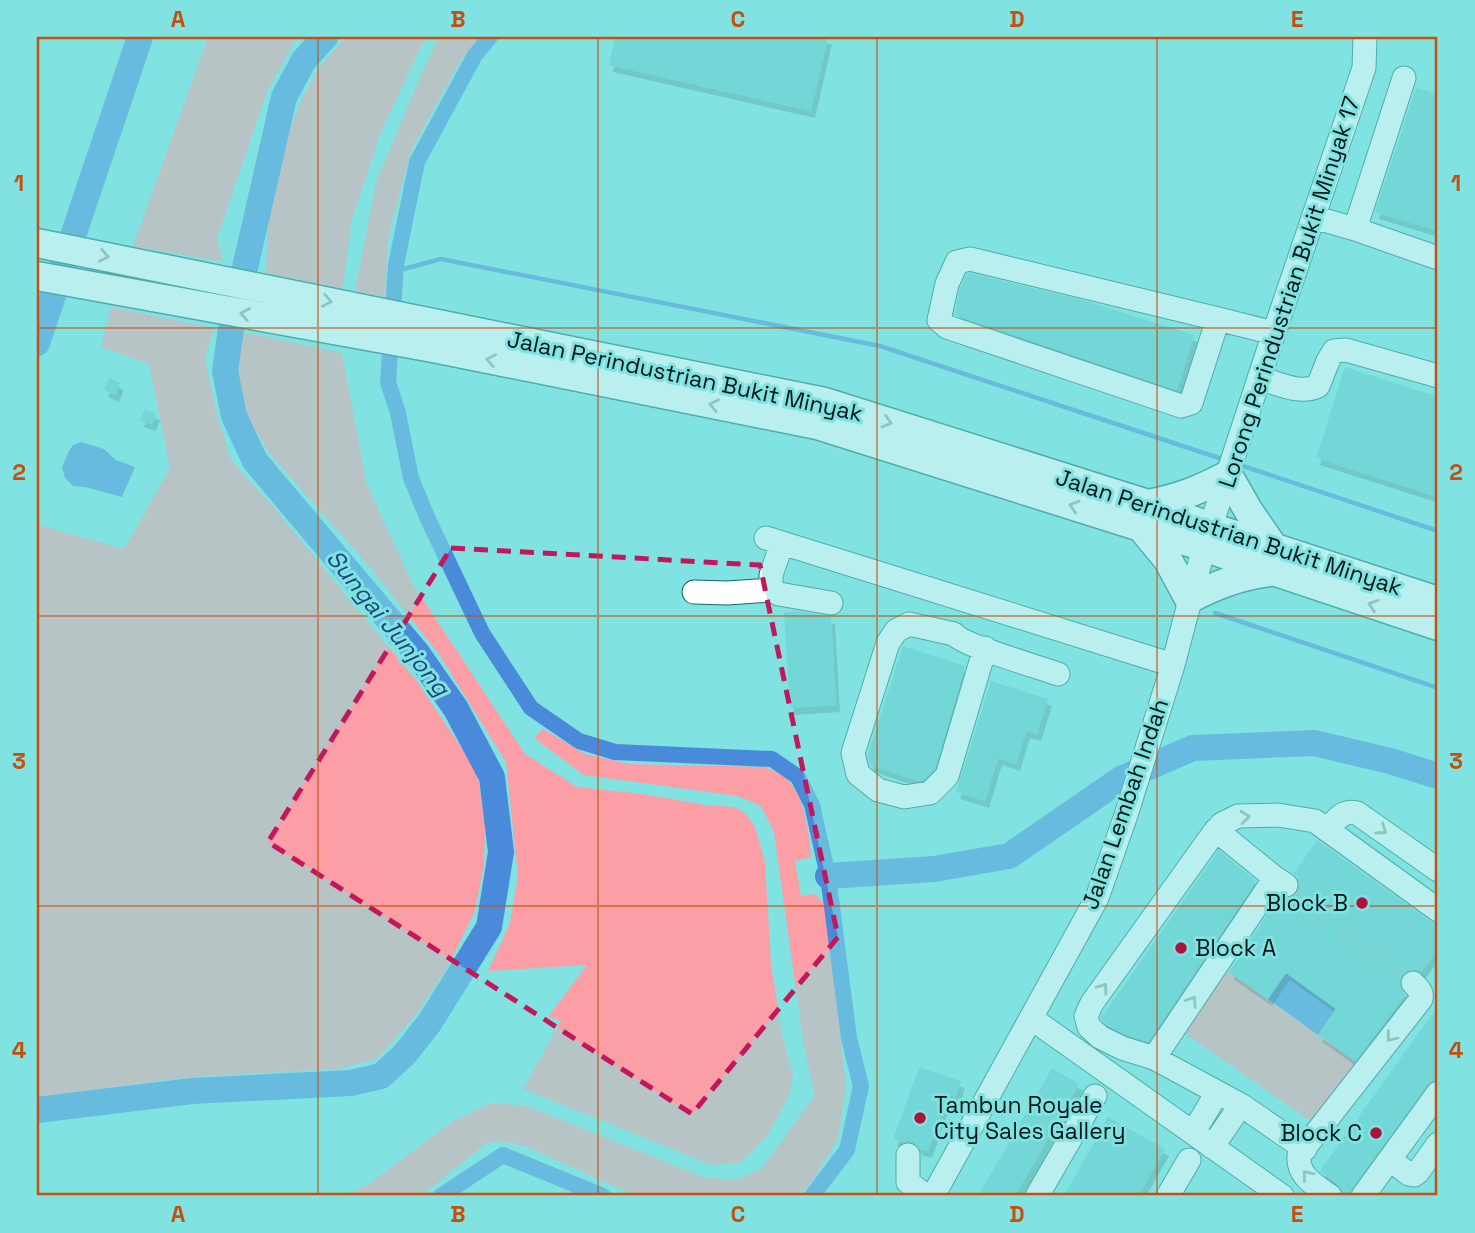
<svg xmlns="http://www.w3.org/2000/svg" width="1475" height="1233" font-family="'Space Grotesk',sans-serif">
<defs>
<filter id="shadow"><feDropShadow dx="4" dy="7" stdDeviation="0" flood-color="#0004"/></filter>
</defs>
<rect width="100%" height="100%" fill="#80e3e2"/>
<path fill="#fb9ea5" d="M208,37H297L267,92L217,238L223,262L133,246Z
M346,37H427L421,46L381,132L351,222L343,289L266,273L269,195L283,144L302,98L320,66Z
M441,37H479L460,61L411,151L388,238L385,297L355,291L376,182L414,91L436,42Z
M111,307L214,328L205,359L216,411L231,460L272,505L416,680L477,771L485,825L484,866L474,913L446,970L415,1016L377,1059L338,1069L189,1077L37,1097V531L39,525L124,549L170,468L149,364L101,347Z
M243,332L342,353L366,482L412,583L525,754L577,787L643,794L705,805L735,807L746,814L755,827L765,862L771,964L782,1034L793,1075L789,1096L767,1136L740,1163L712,1165L523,1089L561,1020L548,1017L587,965L488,971L510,923L518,876L506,762L439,654L368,565L270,454L247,416L236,377Z
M543,729L585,754L630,764L765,767C770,770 776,771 781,774C804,789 809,832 811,857L795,861L801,896L815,894L826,906L846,1086L838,1139L812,1181L799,1196H636L525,1146L500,1141L485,1144L421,1196H344L370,1183L453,1121L490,1103L527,1106L703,1177L737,1180L761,1169L815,1095L804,1047L774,832L761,806L738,796L584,775L534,738Z
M1226,970L1356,1062L1312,1122L1183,1032Z"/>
<path fill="#498adb" d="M81,442L104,449L116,460L135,467L122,497L85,487L73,486L65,478L62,467L69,451L73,445Z
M1286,973L1336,1009L1318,1035L1268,999Z"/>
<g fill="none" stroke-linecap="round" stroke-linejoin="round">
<path stroke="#498adb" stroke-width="4.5" d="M396,271L441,259L880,346L1225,460
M1240,465L1438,531
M1215,613L1438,688"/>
<path stroke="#498adb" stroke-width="16" d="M490,37L475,55L417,162L396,265L388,382L398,413L411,478L427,517L482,633L531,708L579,741L615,752L772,759L798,777L812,805L828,876L849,1038L861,1086L847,1150L812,1196
M441,1196L503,1155L603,1196"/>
<path stroke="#498adb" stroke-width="26" d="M37,343L140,37
M828,876L934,869L1009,856L1121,779L1193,748L1314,743L1390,761L1438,776
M37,1110L192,1091L351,1083L381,1076L405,1054L430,1022L489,927L501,852L492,777L456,709L417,653L255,461L234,416L225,371L231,329L284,97L304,60L325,37"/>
</g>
<path fill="#63c7c7" filter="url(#shadow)" d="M615,37H828L811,111L609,65Z
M1416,88L1438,94V231L1375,212Z
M970,273L1086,301L1194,335L1177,390L955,315L960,288L967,274Z
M1345,367L1438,397V497L1316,458Z
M109,378L120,383L115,395L104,390Z
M144,409L156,413L152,424L140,420Z
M798,611L831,617L836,705L790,708L784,612Z
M903,646L965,666L935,769L923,780L918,781L870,765L868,754Z
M991,681L1048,699L1037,734L1026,731L1016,764L998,758L985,801L956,792Z
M1317,840L1430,921L1438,924V949L1421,972L1411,969L1403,973L1400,978L1399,985L1405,995L1355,1061L1318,1035L1336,1009L1286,973L1268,999L1229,972L1279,897L1286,899L1292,898L1297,893L1300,885L1298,878L1294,873Z
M1219,850L1256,881L1148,1042L1127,1035L1108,1026L1101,1018Z
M1438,1006V1079L1432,1081L1427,1085L1352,1188L1349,1196H1344L1342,1190L1339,1185L1320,1171Z
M919,1067L961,1081L956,1097L948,1094L928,1151L920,1149L914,1143L909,1141L902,1142L893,1139Z
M1052,1068L1079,1084L1015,1196H978Z
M1108,1117L1165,1149L1138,1196H1064Z"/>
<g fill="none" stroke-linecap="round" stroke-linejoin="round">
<path stroke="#6dc4c3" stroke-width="23" stroke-dasharray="23 11" stroke-linecap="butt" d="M1286,885L1413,983"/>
<defs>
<path id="minor" d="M1313,217L1355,229L1438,258
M1355,229L1404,78
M1218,319L1191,403L1181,406L947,327L939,320L947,284L957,262L970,259L1218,319L1274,333
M1259,378C1277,383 1300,395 1318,386L1328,361L1334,351L1346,350L1438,376
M766,538L1173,665
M782,543L771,575V590L779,594L831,603
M694,592L727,593L771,590
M985,648L947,776L930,793L904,797L878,790L858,774L853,753L888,643L896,631L909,624L954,634C964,646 1039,667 1058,674
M1216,830L1275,878
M1327,830C1336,820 1343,809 1357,813L1438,870
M1031,1018L1282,1196
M1154,1058L1275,878L1286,885
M1193,1133L1217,1093
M1212,1147L1241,1105
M1305,1149L1241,1105L1154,1058L1122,1048L1100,1037L1089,1027L1086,1016L1092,1003L1213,834L1222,824L1238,816L1278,815L1315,821L1438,910
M908,1155V1182L926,1196
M1390,1160L1409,1174L1414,1175L1418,1172L1438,1144
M933,1196L1097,898L1126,815L1173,665L1204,547L1274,333L1364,68L1365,37
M1037,1196L1095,1096
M1168,1196L1189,1160
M1330,1196C1315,1185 1297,1176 1299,1155L1421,999C1423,991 1418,989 1413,983
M1363,1196L1438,1093"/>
<path id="major" d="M37,243L825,402L1148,504L1211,527L1438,601
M37,276L433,348L817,425L1204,547L1273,571L1438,626
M1148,504C1180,498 1199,490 1228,475L1248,510L1274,548
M1140,526L1168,560L1189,599C1218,584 1237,577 1270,572"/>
</defs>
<use href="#minor" stroke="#146868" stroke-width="25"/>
<use href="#major" stroke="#146868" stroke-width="31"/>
<use href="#minor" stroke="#fff" stroke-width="23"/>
<use href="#major" stroke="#fff" stroke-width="28"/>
</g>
<defs><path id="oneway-chevron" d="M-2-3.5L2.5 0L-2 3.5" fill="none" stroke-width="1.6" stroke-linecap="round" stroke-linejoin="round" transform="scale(1.75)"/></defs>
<g stroke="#99a1a1">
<use href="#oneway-chevron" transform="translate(104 256) rotate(11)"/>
<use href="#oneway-chevron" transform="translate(327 301) rotate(11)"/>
<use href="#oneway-chevron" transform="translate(245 314) rotate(-170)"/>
<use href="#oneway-chevron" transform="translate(491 360) rotate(-169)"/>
<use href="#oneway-chevron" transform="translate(714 405) rotate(-169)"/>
<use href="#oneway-chevron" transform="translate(887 422) rotate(17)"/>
<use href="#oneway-chevron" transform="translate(1074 506) rotate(-163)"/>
<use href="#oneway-chevron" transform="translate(1373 605) rotate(-162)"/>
<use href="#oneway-chevron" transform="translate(1245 817) rotate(-6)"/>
<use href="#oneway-chevron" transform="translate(1382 830) rotate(35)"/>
<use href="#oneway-chevron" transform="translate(1103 988) rotate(-54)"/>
<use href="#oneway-chevron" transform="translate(1192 1001) rotate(-56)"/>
<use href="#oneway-chevron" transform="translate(1391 1037) rotate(128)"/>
<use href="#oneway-chevron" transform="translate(1307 1175) rotate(-129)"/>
</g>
<path d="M0 0H1475V1233H0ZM451,548L760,565L838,937L692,1114L268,842Z" fill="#80e3e2" fill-opacity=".55" fill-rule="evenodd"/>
<path fill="none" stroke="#c2185b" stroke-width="5" stroke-dasharray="14 9" stroke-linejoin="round" d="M451,548L760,565L838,937L692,1114L268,842Z"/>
<path fill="none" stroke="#c54f0d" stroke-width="2" stroke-opacity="0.55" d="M318,37V1196M598,37V1196M877,37V1196M1157,37V1196M37,328H1438M37,616H1438M37,906H1438"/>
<g fill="#aa143b" stroke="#80e3e2" stroke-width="2.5">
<circle cx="1362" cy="903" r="7"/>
<circle cx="1181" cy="948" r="7"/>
<circle cx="920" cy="1118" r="7"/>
<circle cx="1376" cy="1133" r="7"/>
</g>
<g text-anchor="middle" stroke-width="6" stroke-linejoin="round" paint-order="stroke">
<g font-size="23" fill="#011414" stroke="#80e3e2">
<text transform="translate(1289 292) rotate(-72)" y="8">Lorong Perindustrian Bukit Minyak 17</text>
<text transform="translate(685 376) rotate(12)" y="8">Jalan Perindustrian Bukit Minyak</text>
<text transform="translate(1229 532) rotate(18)" y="8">Jalan Perindustrian Bukit Minyak</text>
<text transform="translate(1125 804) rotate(-71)" y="8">Jalan Lembah Indah</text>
</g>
<g font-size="23" fill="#011414" stroke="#80e3e2" text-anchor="end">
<text x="1348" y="911">Block B</text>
<text x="1195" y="956" text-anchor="start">Block A</text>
<text x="934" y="1113" text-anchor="start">Tambun Royale<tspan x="934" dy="26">City Sales Gallery</tspan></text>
<text x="1362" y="1141">Block C</text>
</g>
<g font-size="24" font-style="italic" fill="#1c487d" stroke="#80e3e2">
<text transform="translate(388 623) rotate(51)" y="8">Sungai Junjong</text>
</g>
</g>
<rect width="1475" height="1233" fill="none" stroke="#80e3e2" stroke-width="77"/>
<rect x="38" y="38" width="1398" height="1156" fill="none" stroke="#c54f0d" stroke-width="2.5"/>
<g font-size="23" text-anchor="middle" font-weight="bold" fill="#c54f0d">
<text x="178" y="27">A</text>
<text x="458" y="27">B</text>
<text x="738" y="27">C</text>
<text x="1017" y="27">D</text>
<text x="1297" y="27">E</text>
<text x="19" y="191">1</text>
<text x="1456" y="191">1</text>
<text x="19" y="480">2</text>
<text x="1456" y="480">2</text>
<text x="19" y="769">3</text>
<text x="1456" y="769">3</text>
<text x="19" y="1058">4</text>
<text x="1456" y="1058">4</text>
<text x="178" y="1222">A</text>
<text x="458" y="1222">B</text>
<text x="738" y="1222">C</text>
<text x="1017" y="1222">D</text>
<text x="1297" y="1222">E</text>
</g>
</svg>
